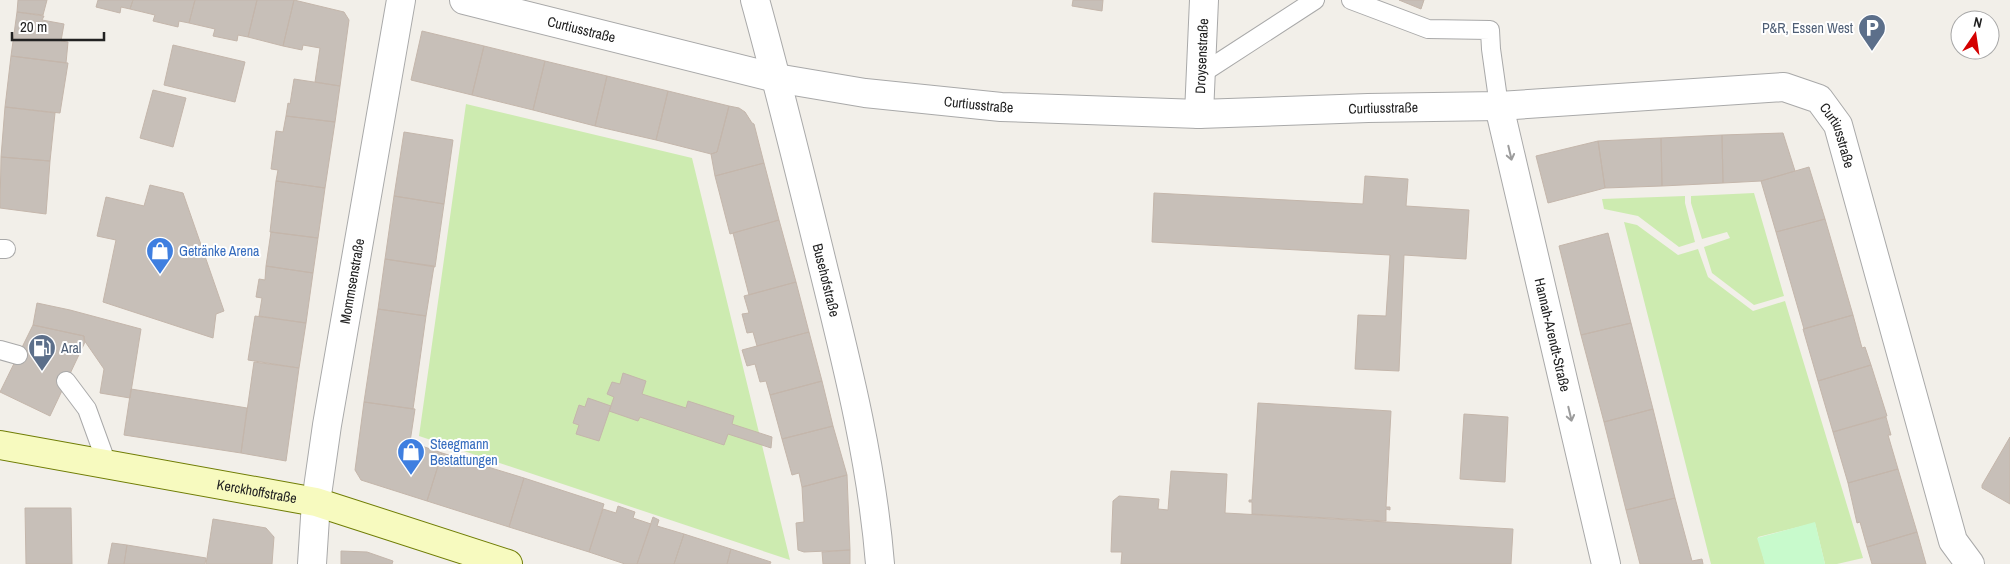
<svg xmlns="http://www.w3.org/2000/svg" width="2010" height="564" font-family="'Archivo Narrow',sans-serif">
<rect width="100%" height="100%" fill="#f2efe9"/>
<path fill="#cdebb0" d="M466,104L692,158L790,560L419,436Z
M1754,193L1784,296L1754,305L1712,273L1704,247L1730,238L1727,232L1702,239L1691,203V196Z
M1685,196V203L1695,242L1679,247L1638,216L1604,209L1602,199Z
M1624,222L1637,225L1678,255L1698,249L1708,277L1753,311L1785,301L1863,558L1837,564H1825L1815,523L1758,537L1765,564H1711Z"/>
<path fill="#c8facc" d="M1815,522L1825,564H1765L1757,538Z"/>
<path fill="#c7bfb8" stroke="#c4b6ab" d="M18,0H47L43,15L17,12Z
M98,0H133L130,9L121,7L120,13L96,7Z
M133,0H195L189,23L179,21L178,27L153,21L155,15L130,9Z
M195,0H257L248,37L238,35L237,41L213,36L215,29L189,23Z
M257,0H294L283,46L248,37Z
M294,0L344,12L349,20L340,86L315,82L320,48L303,45L302,50L283,46Z
M1073,0H1103L1102,11L1072,6Z
M1399,0H1424L1421,9Z
M17,12L44,16L42,20L64,24L61,41L68,42L66,63L11,56Z
M422,31L484,46L472,95L411,80Z
M173,45L245,62L235,102L164,85Z
M484,46L545,61L533,110L472,95Z
M11,56L68,63L60,113L5,107Z
M545,61L607,76L595,126L533,110Z
M607,76L668,91L656,140L595,126Z
M294,79L340,86L335,122L286,116L288,103L290,104Z
M153,90L186,98L173,147L140,138Z
M668,91L729,106L717,152L711,154L656,140Z
M729,106L739,108L745,112L752,123L754,124L764,163L715,176L711,154L717,152Z
M5,107L55,113L50,161L1,157Z
M286,116L335,122L325,188L276,181L278,170L271,169L276,131L283,132Z
M404,132L453,140L444,204L394,196Z
M1783,133L1795,171L1761,181L1723,183L1722,135Z
M1722,135L1723,183L1662,186L1661,138Z
M1661,138L1662,186L1605,188L1598,141Z
M1598,141L1605,188L1548,203L1536,156Z
M1,157L50,161L46,214L0,208Z
M764,163L779,220L730,234L715,176Z
M1809,167L1825,219L1776,232L1761,181Z
M1365,176L1408,179L1406,206L1469,210L1466,259L1404,255L1399,371L1355,369L1358,315L1386,316L1390,255L1152,242L1154,193L1363,204Z
M276,181L325,188L318,238L270,232Z
M150,185L183,193L224,311L216,314L213,338L103,302L116,240L97,236L106,197L144,206Z
M394,196L444,204L435,267L385,259Z
M1825,219L1853,315L1804,329L1776,232Z
M779,220L796,282L749,295L733,233Z
M271,232L318,238L313,273L266,266Z
M1608,233L1631,323L1581,335L1559,246Z
M385,259L434,266L426,316L378,309Z
M266,266L313,273L306,323L259,316L262,298L256,297L259,279L265,280Z
M796,282L809,332L757,346L753,332L747,333L742,314L749,313L744,296Z
M37,303L70,310L141,329L130,398L100,393L104,369L84,340V336L33,325Z
M378,309L426,316L413,409L364,402Z
M1853,315L1862,348L1865,347L1871,365L1818,381L1803,329Z
M255,316L306,323L299,368L248,360Z
M1631,323L1653,409L1604,422L1581,335Z
M33,325L84,336L85,342L50,416L0,392Z
M809,332L822,381L770,395L766,381L760,382L755,364L747,366L742,350Z
M254,362L299,368L286,461L241,453Z
M1871,365L1887,416L1833,432L1818,381Z
M623,373L646,381L642,394L686,408L688,401L734,416L732,424L772,437L771,448L728,434L724,445L640,417L638,421L609,411L614,397L607,394L612,382L620,384Z
M822,381L833,426L782,439L770,395Z
M131,389L247,408L241,453L124,435Z
M588,398L611,406L599,441L576,434L579,425L573,423L579,405L585,407Z
M364,402L415,409L410,442L442,453L427,501L361,480L355,470Z
M1258,403L1391,411L1386,507H1390V510L1386,509V521L1252,514V502H1249V500H1252Z
M1653,409L1675,498L1626,510L1604,422Z
M1464,414L1508,417L1505,482L1460,479Z
M1886,417L1891,435H1888L1898,469L1848,483L1833,432Z
M833,426L847,475L802,487L799,473L792,475L782,439Z
M2010,437V504L1982,488V485Z
M442,453L524,478L509,527L427,501Z
M1898,469L1917,532L1867,547L1860,522L1857,523L1848,483Z
M1171,471L1227,474L1225,513L1513,529L1511,564H1121L1122,552H1111L1113,501L1119,496L1159,499L1158,509L1168,510Z
M847,475L850,550L804,552L798,550L796,523L804,522L802,487Z
M524,478L604,504L589,552L509,527Z
M1675,498L1692,561L1702,559L1703,564H1640L1626,510Z
M618,506L635,512L633,518L651,524L637,564H625L589,552L603,509L616,513Z
M25,508H71L72,564H26Z
M653,517L659,520L657,526L684,534L674,564H637Z
M213,519L266,528L274,537L272,564H206Z
M1917,532L1926,564H1872L1867,547Z
M684,534L731,549L727,564H674Z
M112,543L127,545L124,564H108Z
M127,545L206,558L205,564H124Z
M731,549L771,562L770,564H727Z
M850,550V564H823L822,552Z
M341,551L367,552L393,561L392,564H341Z"/>
<g fill="none" stroke-linecap="round" stroke-linejoin="round">
<defs>
<path id="lane" d="M1351,0L1428,29L1490,30L1491,49L1499,106
M1201,74L1315,0
M0,249H6
M0,350L18,355
M66,381L87,409L107,464"/>
<g id="street">
<path id="s1" d="M464,0L776,78L865,93L1001,107L1199,114L1368,108L1499,106L1784,87L1819,99L1838,125L1953,541L1970,564"/>
<path id="s2" d="M755,0C780,90 802,181 824,271C848,368 872,464 880,564"/>
<path id="s3" d="M1499,106L1606,564"/>
<path id="s4" d="M1199,114L1204,0"/>
<path id="s5" d="M312,564L316,502L327,425L401,0"/>
</g>
<g id="secondary">
<path id="s6" d="M0,445L316,502L508,564"/>
</g>
</defs>
<use href="#lane" stroke="#a9a9a9" stroke-width="20"/>
<use href="#street" stroke="#a9a9a9" stroke-width="30"/>
<use href="#secondary" stroke="#707d05" stroke-width="30"/>
<use href="#lane" stroke="#fff" stroke-width="18"/>
<use href="#street" stroke="#fff" stroke-width="28"/>
<use href="#secondary" stroke="#f7fabf" stroke-width="28"/>
</g>
<defs><path id="oneway-shaft" d="M-6 0H5M1.5-3L5.5 0L1.5 3" fill="none" stroke-width="1.6" stroke-linecap="round" stroke-linejoin="round" transform="scale(1.25)"/></defs>
<g stroke="#9c9c9c">
<use href="#oneway-shaft" transform="translate(1510 153) rotate(77)"/>
<use href="#oneway-shaft" transform="translate(1570 414) rotate(77)"/>
</g>
<defs>
<symbol id="parking-pin" viewBox="-11 -11 22 30"><path d="M0 17L-7.5 6A9.5 9.5 0 1 1 7.5 6Z" fill="#5c6f8a" stroke="#fff"/><path d="M-3.5-5.5H1a3.5 3.5 0 0 1 0 7H-1V5.5H-3.5ZM-1-3.4V-.6H.8a1.4 1.4 0 0 0 0-2.8Z" fill="#fff"/></symbol>
<symbol id="shop-pin" viewBox="-11 -11 22 30"><path d="M0 17L-7.5 6A9.5 9.5 0 1 1 7.5 6Z" fill="#3f7fe0" stroke="#fff"/><path d="M-5-2.5h2.3a2.7 3.5 0 0 1 5.4 0H5L5.5 6h-11ZM-1.5-2.5h3a1.5 2.3 0 0 0-3 0Z" fill="#fff"/></symbol>
<symbol id="fuel-pin" viewBox="-11 -11 22 30"><path d="M0 17L-7.5 6A9.5 9.5 0 1 1 7.5 6Z" fill="#5c6f8a" stroke="#fff"/><path d="M-5.5-6h7V0h2V4h1.3V-2.5L3-4.5l.8-.8L6-3V5H2.5V1h-1V6h-7ZM-4.2-4.7v3.2H.2V-4.7Z" fill="#fff"/></symbol>
</defs>
<g fill-rule="evenodd">
<use href="#parking-pin" x="1856" y="12" width="32" height="43"/>
<use href="#shop-pin" x="144" y="235" width="32" height="43"/>
<use href="#fuel-pin" x="26" y="332" width="32" height="43"/>
<use href="#shop-pin" x="395" y="436" width="32" height="43"/>
</g>
<g text-anchor="middle" stroke-width="4" stroke-linejoin="round" paint-order="stroke">
<g font-size="14" fill="#4e5e75" stroke="#fff" text-anchor="end">
<text x="1853" y="33">P&amp;R, Essen West</text>
<text x="61" y="353" text-anchor="start">Aral</text>
</g>
<g font-size="14" fill="#222" stroke="#fff">
<text dy="5" stroke="none"><textPath href="#s1" startOffset="121">Curtiusstraße</textPath></text>
<text dy="5" stroke="none"><textPath href="#s4" startOffset="58">Droysenstraße</textPath></text>
<text dy="5" stroke="none"><textPath href="#s1" startOffset="526">Curtiusstraße</textPath></text>
<text dy="5" stroke="none"><textPath href="#s1" startOffset="931">Curtiusstraße</textPath></text>
<text dy="5" stroke="none"><textPath href="#s1" startOffset="1411">Curtiusstraße</textPath></text>
<text dy="5" stroke="none"><textPath href="#s2" startOffset="289">Busehofstraße</textPath></text>
<text dy="5" stroke="none"><textPath href="#s5" startOffset="286">Mommsenstraße</textPath></text>
<text dy="5" stroke="none"><textPath href="#s3" startOffset="235">Hannah-Arendt-Straße</textPath></text>
<text dy="5" stroke="none"><textPath href="#s6" startOffset="261">Kerckhoffstraße</textPath></text>
</g>
<g font-size="14" fill="#366cbe" stroke="#fff" text-anchor="start">
<text x="179" y="256">Getränke Arena</text>
<text x="430" y="449">Steegmann<tspan x="430" dy="16">Bestattungen</tspan></text>
</g>
</g>
<g transform="translate(1975 35) rotate(13)"><circle r="24" fill="#ffffff" stroke="#a7a7a7"/>
<path d="M0-4L9 19L0 12L-9 19Z" fill="#d40000"/>
<text y="-8" font-size="14" font-weight="bold" text-anchor="middle" fill="#222222">N</text>
</g>
<path d="M12 32v8h92v-8" fill="none" stroke="#222222" stroke-width="2.5"/>
<text x="20" y="32" font-size="15" fill="#222222" stroke="#ffffff" stroke-width="4" paint-order="stroke">20 m</text>
</svg>
